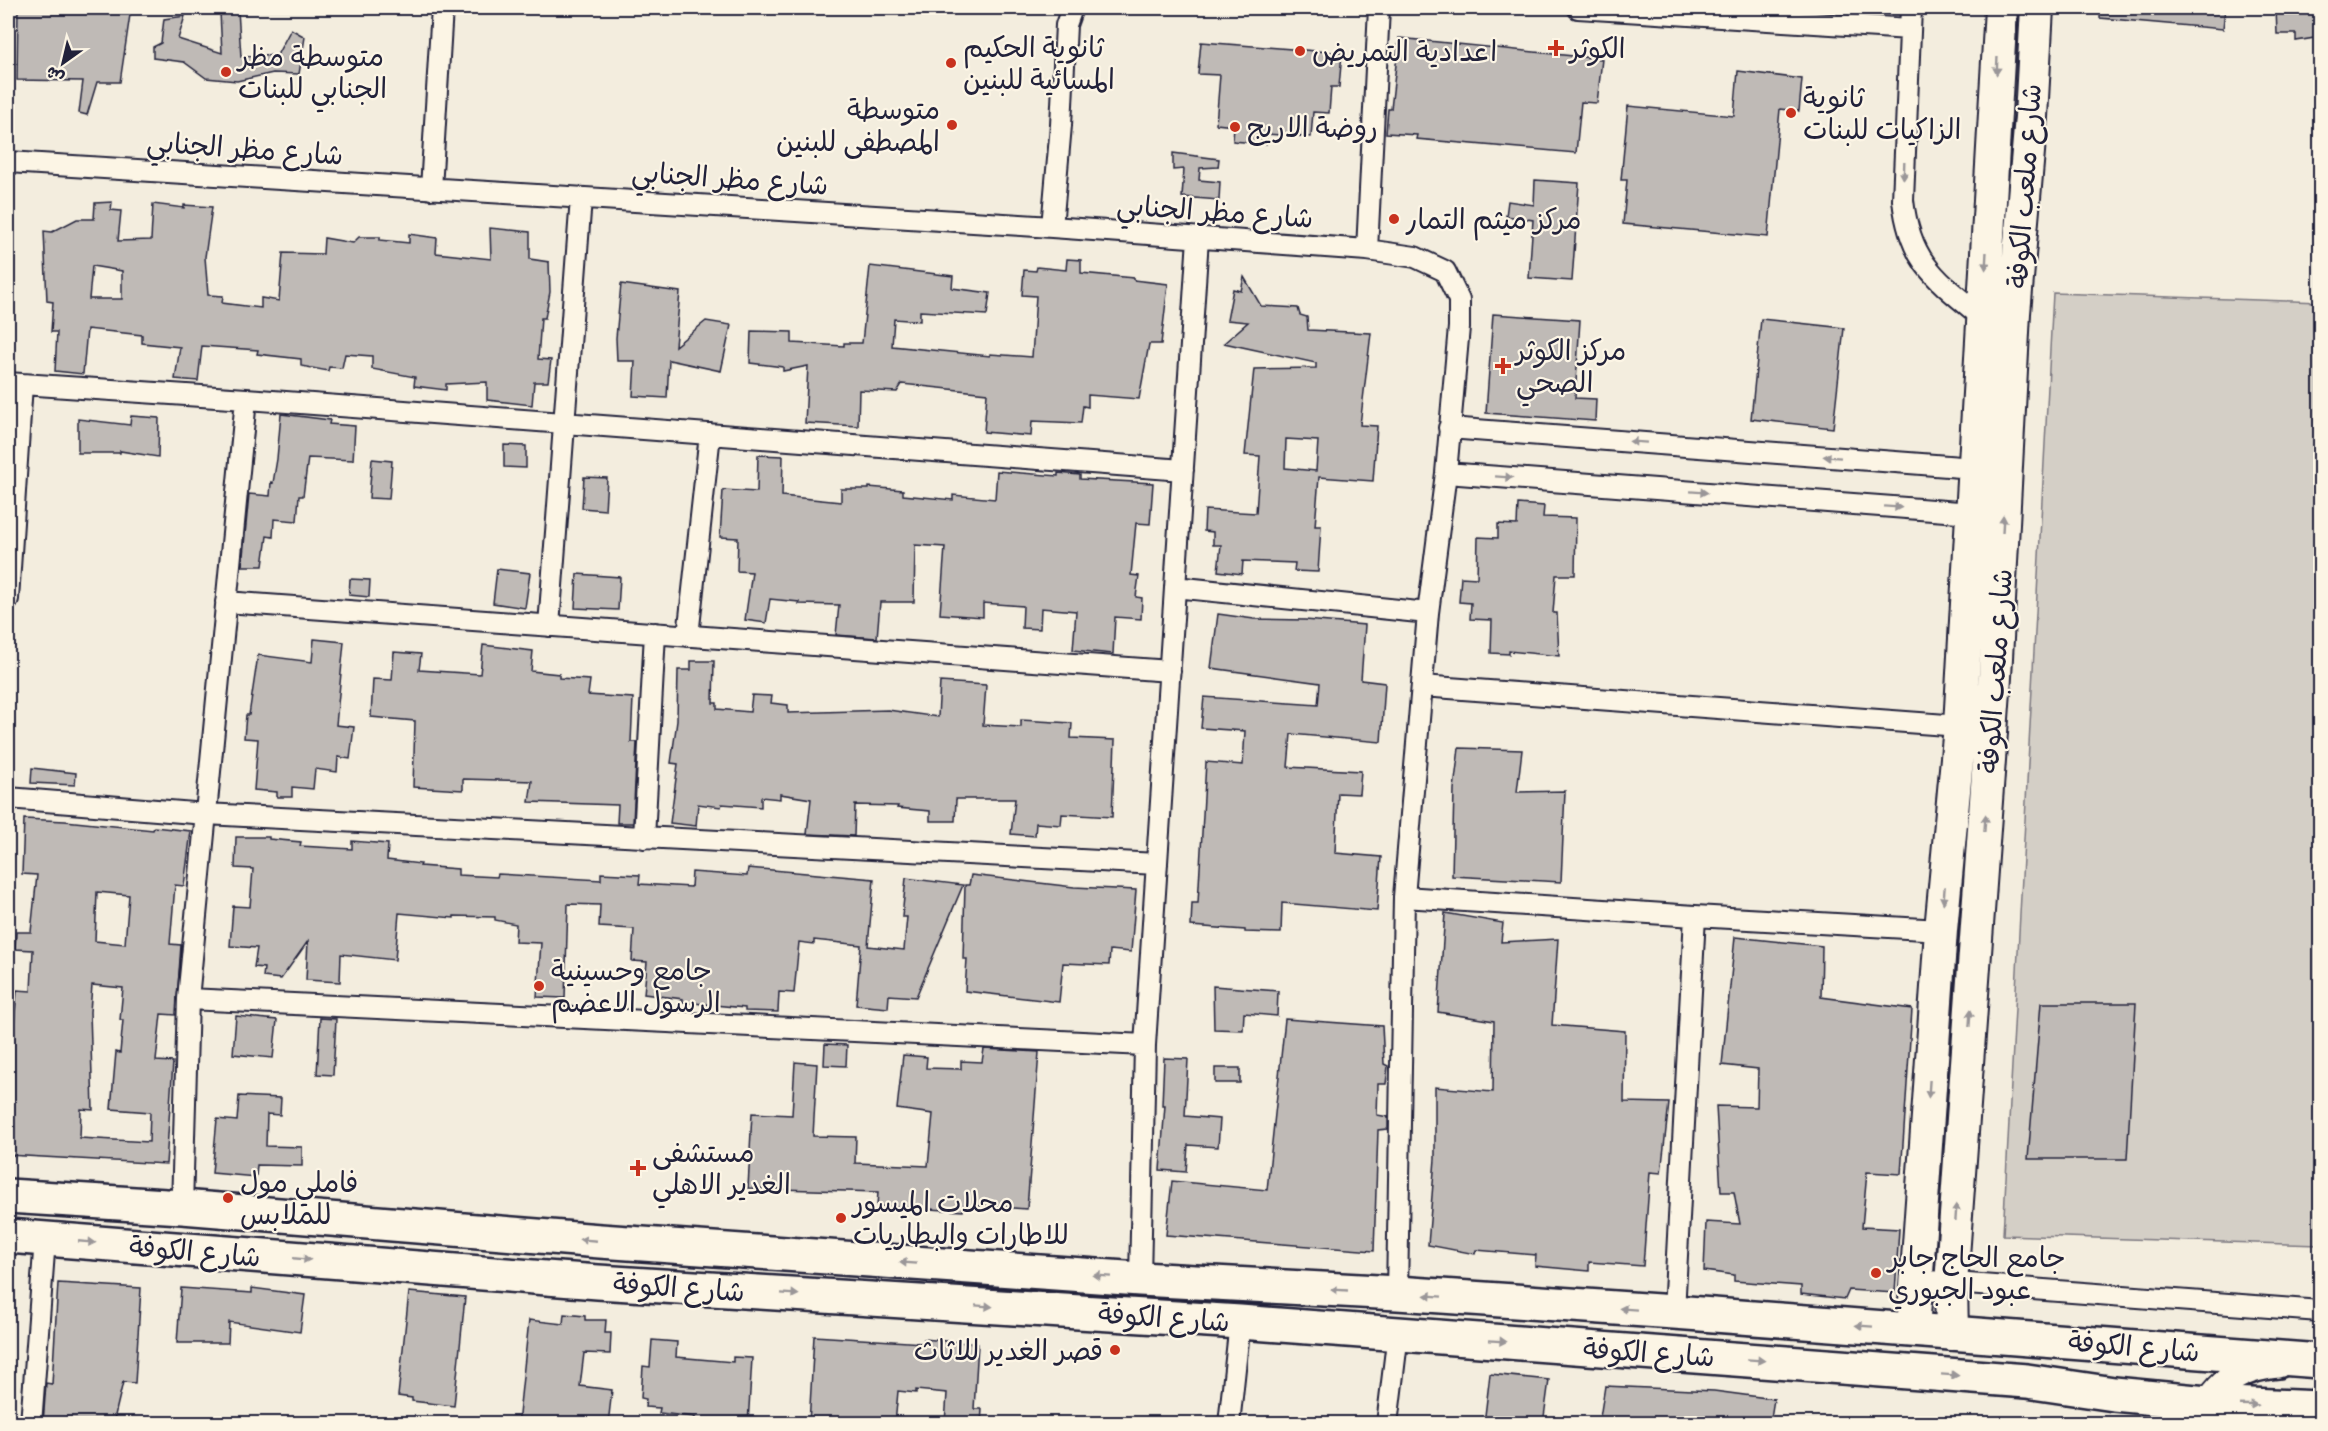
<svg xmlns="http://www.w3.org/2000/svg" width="2328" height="1431" font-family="Caveat,'Playpen Sans Arabic',sans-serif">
<rect width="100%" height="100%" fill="#f3edde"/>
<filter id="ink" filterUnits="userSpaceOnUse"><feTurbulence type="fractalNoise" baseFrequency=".0167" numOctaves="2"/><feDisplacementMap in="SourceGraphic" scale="12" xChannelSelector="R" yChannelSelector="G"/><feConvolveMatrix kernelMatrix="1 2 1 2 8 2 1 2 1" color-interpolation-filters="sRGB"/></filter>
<g filter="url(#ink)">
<path fill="#d4cfc6" stroke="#7b7880" stroke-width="1.5" d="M2053,293L2320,302V1245L2003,1235Z"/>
<path fill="#bfbab6" stroke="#22223b" stroke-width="1.5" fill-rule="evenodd" d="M18,8H131L120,82H97L87,115L79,113L83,81L17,80Z
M2101,8H2225L2223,29L2100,18Z
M2276,8H2320V37L2296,41V34H2277Z
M238,10L241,57L277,55L291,29L305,37L299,74L273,73L237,81L206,78L184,62L153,58V47L161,43L164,19L185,16L178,39L222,53L220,12Z
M1399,38L1602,59L1597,103L1581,102L1576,153L1416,139L1417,135L1386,133L1388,109H1391Z
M1201,42L1342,53L1339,87H1331L1329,113L1313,112L1311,137L1266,134V144L1233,141L1234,126L1216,124L1220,75L1198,74Z
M1738,71L1802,79L1799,111L1780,109L1768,237L1623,224L1627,180H1621L1628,106L1734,116Z
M1173,153L1219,159L1218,167L1200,168L1199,180L1220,182L1219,200L1182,197L1184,169L1173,170Z
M1535,180L1579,183L1572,281L1529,278L1533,220L1506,216L1508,201L1534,205Z
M112,202L111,210L121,211L118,241L151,240L153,204L184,208V205L212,207L205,257L208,295L223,296L222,303L261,308V298L279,301L283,253L323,254L324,238L353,243L359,237H380V240L409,243V234L437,238L436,253L491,259L490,228L530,232V259L549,262L550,292L545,318H541L538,359L551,360L548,382H534L532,405L487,400V382L446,384V390L414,386L415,377L372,369V356L345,354L342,368L329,367L328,371L301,366V359L257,354L258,350L202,346L198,381L175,379L180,347L142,343V335L87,329L83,374L55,371L57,332H51L53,302L47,301L44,231L52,232L77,219H94L95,203ZM92,266L122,271V299H89Z
M1067,259L1081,260V273L1134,278V280L1168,284L1161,344H1149L1139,399L1088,395V407L1083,406L1081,423L1032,421L1031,436L984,432L987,393L902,384L897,392L859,390L858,426L805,423L808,366L783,371V367L750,363L751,331L792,332V343L844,346V343H862L870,266L953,276L952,288L990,293L987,315L920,311V321L894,319L892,346L990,356V354L1032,357L1036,296L1022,295L1024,270L1036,271L1037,267L1066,270Z
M1244,277L1261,306L1298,308L1300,315L1307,317L1308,330L1371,333L1360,425L1377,426L1373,481L1319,477L1315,526H1321L1318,572L1294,571L1295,563L1243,561L1242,574L1218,571L1221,545H1213V532L1204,531L1205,510L1256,513L1260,456L1245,455L1254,369L1316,368V363L1224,343L1248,322L1227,320L1233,289L1241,291ZM1286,439L1318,441L1316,471L1285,468Z
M621,284L680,292L675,346L706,321L731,325L721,371L669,360L667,398L633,396L635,361H617L616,338Z
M1493,314L1580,320L1575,398L1596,399L1595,421L1486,413Z
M1761,319L1844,328L1833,428L1751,419Z
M281,414L330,420L329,424L355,426L353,460L308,458L303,496H299L297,521L274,519L273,537L267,536L263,566H242L249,494L270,496L271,482L273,483L277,459Z
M131,416L159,418L158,457L120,451V453H78V419L130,425Z
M504,445L526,446V468L504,467Z
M758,455L783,456L782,496L841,502V489H869V487L903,490V495L953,500V495L995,499L997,471L1058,476V473L1080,475V479L1153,483L1150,524L1136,523L1131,575L1139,576L1136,597L1142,598L1141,619L1115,617L1113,654L1073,650L1076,611L1041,608L1040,629L1022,628L1023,606L983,603V617L940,614L945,547L915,545L914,602H880L877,638L836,635L839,605L799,604V602L770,599L766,623L745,620L752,572L737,571L738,538L720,537L723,490L757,492Z
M372,459L392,461L389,499L369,498Z
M584,477L607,478L605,510L582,508Z
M1518,504L1544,506L1543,517L1576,518L1575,575H1556L1553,613H1557L1559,656L1509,651V654L1491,653L1492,620L1470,619L1471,603L1459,602L1461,577L1477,578L1478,537L1498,538V524L1517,525Z
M497,569L530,573L525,608L493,603Z
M577,574L620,577L618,610L575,608Z
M350,579L370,580L369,597L349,595Z
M1218,614L1254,619L1305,620L1365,625L1361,680L1385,683L1381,742L1291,734L1288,767L1361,771L1359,794L1338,793L1335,853L1381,857L1377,911L1282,903L1281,933L1245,932V930L1191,926L1192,903H1198L1206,762L1243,765L1245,731L1201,728L1204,697L1318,705L1320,683L1211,668Z
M314,639L344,642L336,725L354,727L350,759L338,757L337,772L315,769L313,789L292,787V797H277V792L254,790L258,739L244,738L246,715H249L258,655L312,662Z
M483,645L533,651L531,671L559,674V678L590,680L588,695L633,698L631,742H637L633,823H617L618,805L529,802L532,781L463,779V790L413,787L415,721L371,717L373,679L392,680L394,652L421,654L419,670L480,674Z
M691,661H714L713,703H717V709L750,712L752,695L772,696L771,703L788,705V713L888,710L938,717L940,682L986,685L983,725L1021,727V720L1072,723L1071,738L1115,740L1112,817L1062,814L1061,825L1036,823L1035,836L1011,834L1015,799H956L955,821H930V811L897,808L898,806L855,805L854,836L807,834L811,799L780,794V799L761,797V807L722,804L721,807L698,804L696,826L670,823L678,764L671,763L677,721L678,670H691Z
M1459,748L1522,750L1517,792L1565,791L1561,882L1452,876L1454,789Z
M32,768L76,773L75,785L31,783Z
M24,819L65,821L153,830L154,827L191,831L184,886L175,885L170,944L181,945L176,1015L161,1014L156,1061L173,1062L166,1164L8,1155L12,1025H14L17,990L31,991L33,950L15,949L16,932H31L37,875L22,874ZM97,892L129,895L125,944L95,941ZM92,985L123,988L120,1020H123L120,1053L116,1052L111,1109L150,1112L149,1142L80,1138L81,1109L93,1110L90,1012Z
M236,837H269V839L301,842L300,846L352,849V841L388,844L387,860L421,864L420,866L458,869V875L497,877L498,874L601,880V873L640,875L639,884L691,887L692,872L747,876L748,868L874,879L868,946L904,950L907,917H902L906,878L963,885L916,997L889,995L888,1008L856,1005L861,945L814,940V944L799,942L794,993L779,992L778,1012L745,1011V1008L683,1002V999L644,994L647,962L632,961L634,929L599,927L600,905L568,904L565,998L537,997L541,943L515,942L516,924L495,920V917L454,916V918L399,913L395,960L341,954L340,982L306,980L308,941L281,979L263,977L264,968L254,967L257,948L230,946L233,906L250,907L253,869L235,868Z
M971,875L1074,887L1136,890L1131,952L1110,950L1109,965L1063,963L1059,1002L965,991L967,959H963L965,885H969Z
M1445,913L1503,923L1501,942L1558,939L1552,1025L1625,1031L1624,1102L1669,1103L1661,1173L1650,1172L1643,1266L1589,1262V1271L1535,1266L1536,1255L1476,1250L1475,1254L1428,1245L1435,1159V1087L1493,1092L1494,1021L1438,1012Z
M1735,937L1822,946L1821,997L1912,1009L1901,1174L1867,1172L1862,1227L1899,1229L1895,1293L1849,1290L1845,1299L1801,1294V1286L1734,1281V1275L1704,1271L1706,1222L1740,1224L1734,1192H1721L1716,1106L1757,1107L1758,1069L1722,1065Z
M1213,986L1278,991L1277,1016L1244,1013L1243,1030L1214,1029Z
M2041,1003H2136L2127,1159H2028Z
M236,1016L277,1020L273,1058L233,1054Z
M320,1018L336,1019L333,1075L317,1074Z
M1285,1019L1382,1026L1384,1064L1388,1066L1386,1084H1378L1377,1115L1388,1117V1129L1378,1130L1374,1251L1166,1235L1172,1181L1267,1190Z
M825,1044L847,1045L846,1066L824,1065Z
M984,1049L1039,1052L1027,1209L964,1205L963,1211L877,1206L878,1192L748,1188L752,1113L792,1115L795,1062L817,1064L813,1136L856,1137L855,1163L928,1166L933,1114L897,1109L903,1055L927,1057L926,1068L961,1069V1061L982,1062Z
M1164,1058L1188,1059L1185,1116L1220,1119L1218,1147L1188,1145L1186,1172L1160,1170L1165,1105H1162Z
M1215,1068H1240V1083H1215Z
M239,1096L281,1098L280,1115L267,1114L266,1146L302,1147V1166L257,1165L256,1177L212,1173L217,1119L237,1121Z
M58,1283L141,1288L135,1383L123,1382L113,1424H43L46,1383L52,1384Z
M181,1288L252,1293V1288L305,1295L300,1332L229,1322L228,1343H177Z
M409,1292L465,1297L454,1406L412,1401V1398L398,1396Z
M564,1314L585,1316V1320H606L605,1333H611L610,1354L584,1353L580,1386L612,1390L608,1424H518L529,1320L563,1324Z
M814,1336L923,1343L924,1339L978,1344L974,1409H982L981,1424H945L947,1393L916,1390V1393L898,1391L895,1424H809Z
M652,1340L677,1342L676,1357L733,1362V1357L752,1358L748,1424L695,1422V1417L659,1413L660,1408L645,1407L646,1399L641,1398L643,1366L650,1367Z
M1490,1374L1549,1380L1543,1424H1484Z
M1605,1386L1714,1391L1774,1399L1770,1424H1599Z"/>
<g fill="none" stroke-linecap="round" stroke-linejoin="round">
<defs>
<path id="minor" d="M1578,8L1910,29
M1911,8L1903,200C1910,263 1937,280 1983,318
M8,162L1052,227L1367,250L1415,257L1445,271L1459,300V327L1446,473L1428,613L1404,897L1397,1293
M431,189L442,8
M1052,227L1061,125L1066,25L1072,8
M1367,250L1379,8
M8,383L22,384L8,599
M22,384L246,399L188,999L182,1207
M246,399L1183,470
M1449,428L1974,468
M1446,473L1972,513
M1175,587L1428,613
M226,602L1170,671
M549,626L581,198
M688,636L710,434
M1422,686L1960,726
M8,798L206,814L1157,864
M644,838L655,633
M1404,897L1695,916L1941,930
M188,999L1145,1045
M1140,1279L1145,1045L1198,238
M1915,1280L2320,1311
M1674,1312L1695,916
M31,1424L45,1239
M1229,1424L1240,1322
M1387,1424L1398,1333"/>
<path id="secondary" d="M2200,1424C2213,1384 2237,1368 2278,1364"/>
<path id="primary" d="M1913,1330L1941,930L1960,726L2001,8
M1952,1334L1951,1284L1995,677L2014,313L2031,117L2037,8"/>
<path id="trunk" d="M8,1196L182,1207L600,1241L1140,1279L1397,1293L1674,1312L2320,1361
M8,1236L598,1282L1240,1322L2027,1381L2114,1394L2207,1403L2320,1408"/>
</defs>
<use href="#minor" stroke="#22223b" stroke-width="24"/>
<use href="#secondary" stroke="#22223b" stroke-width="32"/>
<use href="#primary" stroke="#22223b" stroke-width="36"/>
<use href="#trunk" stroke="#22223b" stroke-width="38"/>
<use href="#minor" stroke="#fcf5e5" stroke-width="20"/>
<use href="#secondary" stroke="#fcf5e5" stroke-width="27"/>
<use href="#primary" stroke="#fcf5e5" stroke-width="32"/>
<use href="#trunk" stroke="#fcf5e5" stroke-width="33"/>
</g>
<defs><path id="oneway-solid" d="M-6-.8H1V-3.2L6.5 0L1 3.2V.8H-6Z" transform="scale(1.5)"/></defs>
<g fill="#9a9698">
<use href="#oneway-solid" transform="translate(1997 66) rotate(93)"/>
<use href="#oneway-solid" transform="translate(1904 171) rotate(92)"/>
<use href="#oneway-solid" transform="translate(1986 261) rotate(93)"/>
<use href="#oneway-solid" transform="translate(1638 442) rotate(-176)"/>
<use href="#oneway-solid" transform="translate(1832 457) rotate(-176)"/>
<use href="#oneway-solid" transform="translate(1504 477) rotate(4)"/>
<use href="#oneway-solid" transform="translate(1699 492) rotate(4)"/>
<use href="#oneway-solid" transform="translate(1893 507) rotate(4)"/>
<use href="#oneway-solid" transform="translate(2003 524) rotate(-87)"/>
<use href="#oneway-solid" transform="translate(1985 823) rotate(-86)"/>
<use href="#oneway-solid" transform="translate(1944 895) rotate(95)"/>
<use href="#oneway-solid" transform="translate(1970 1018) rotate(-86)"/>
<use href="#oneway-solid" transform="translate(1929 1089) rotate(94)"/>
<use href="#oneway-solid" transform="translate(1956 1212) rotate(-86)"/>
<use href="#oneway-solid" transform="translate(588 1240) rotate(-175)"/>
<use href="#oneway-solid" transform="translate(87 1242) rotate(5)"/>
<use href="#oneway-solid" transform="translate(302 1259) rotate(5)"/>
<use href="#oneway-solid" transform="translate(908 1263) rotate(-176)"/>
<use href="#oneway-solid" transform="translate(1102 1276) rotate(-176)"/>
<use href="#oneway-solid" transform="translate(1339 1290) rotate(-177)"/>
<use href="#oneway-solid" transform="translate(790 1294) rotate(4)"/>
<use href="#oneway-solid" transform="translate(1433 1296) rotate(-176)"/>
<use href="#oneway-solid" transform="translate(984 1306) rotate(4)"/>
<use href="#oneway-solid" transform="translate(1628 1309) rotate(-176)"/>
<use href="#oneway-solid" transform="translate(1864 1326) rotate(-176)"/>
<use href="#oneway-solid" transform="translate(1498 1341) rotate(4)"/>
<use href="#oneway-solid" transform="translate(1756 1360) rotate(4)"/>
<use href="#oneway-solid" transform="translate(1950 1375) rotate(4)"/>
<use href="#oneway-solid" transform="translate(2249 1405) rotate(2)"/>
</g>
</g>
<g fill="#c8321e" stroke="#fcf5e5" stroke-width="2">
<path d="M1553 39h6v6h6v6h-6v6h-6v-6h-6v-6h6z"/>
<circle cx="1300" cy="51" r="6"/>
<circle cx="951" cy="63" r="6"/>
<circle cx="226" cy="72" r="6"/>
<circle cx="1791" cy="113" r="6"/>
<circle cx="952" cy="125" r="6"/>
<circle cx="1235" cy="127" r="6"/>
<circle cx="1394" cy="219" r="6"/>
<path d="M1500 357h6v6h6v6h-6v6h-6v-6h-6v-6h6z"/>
<circle cx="539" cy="986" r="6"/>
<path d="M635 1159h6v6h6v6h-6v6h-6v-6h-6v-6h6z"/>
<circle cx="228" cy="1198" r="6"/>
<circle cx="841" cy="1218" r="6"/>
<circle cx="1876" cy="1273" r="6"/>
<circle cx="1115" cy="1350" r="6"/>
</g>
<g text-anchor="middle" stroke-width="4.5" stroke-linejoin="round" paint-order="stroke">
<g font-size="28" fill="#22223b" stroke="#fcf5e5" text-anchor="start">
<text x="963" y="57">ثانوية الحكيم<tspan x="963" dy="32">المسائية للبنين</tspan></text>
<text x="1570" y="58">الكوثر</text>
<text x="1312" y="61">اعدادية التمريض</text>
<text x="238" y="66">متوسطة مظر<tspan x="238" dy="32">الجنابي للبنات</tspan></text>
<text x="1803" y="107">ثانوية<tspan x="1803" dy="32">الزاكيات للبنات</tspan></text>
<text x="940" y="119" text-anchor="end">متوسطة<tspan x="940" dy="32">المصطفى للبنين</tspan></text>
<text x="1247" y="137">روضة الاريج</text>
<text x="1406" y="229">مركز ميثم التمار</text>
<text x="1516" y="360">مركز الكوثر<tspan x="1516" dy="32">الصحي</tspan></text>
<text x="551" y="980">جامع وحسينية<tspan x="551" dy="32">الرسول الاعضم</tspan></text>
<text x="652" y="1162">مستشفى<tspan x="652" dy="32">الغدير الاهلي</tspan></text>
<text x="240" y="1192">فاملي مول<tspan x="240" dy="32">للملابس</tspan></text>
<text x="853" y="1212">محلات الميسور<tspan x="853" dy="32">للاطارات والبطاريات</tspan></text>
<text x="1888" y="1267">جامع الحاج جابر<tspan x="1888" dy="32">عبود الجبوري</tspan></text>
<text x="1103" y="1360" text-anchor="end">قصر الغدير للاثاث</text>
</g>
<g font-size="28" fill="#22223b" stroke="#fcf5e5">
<text transform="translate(245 148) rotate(4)" y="10">شارع مظر الجنابي</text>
<text transform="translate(730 178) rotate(4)" y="10">شارع مظر الجنابي</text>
<text transform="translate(2024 186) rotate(-86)" y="10">شارع ملعب الكوفة</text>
<text transform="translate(1215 211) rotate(4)" y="10">شارع مظر الجنابي</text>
<text transform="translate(1995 671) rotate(-86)" y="10">شارع ملعب الكوفة</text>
<text transform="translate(195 1251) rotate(5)" y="10">شارع الكوفة</text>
<text transform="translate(679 1287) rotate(4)" y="10">شارع الكوفة</text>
<text transform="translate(1164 1317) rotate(4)" y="10">شارع الكوفة</text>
<text transform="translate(2134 1346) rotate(5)" y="10">شارع الكوفة</text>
<text transform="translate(1649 1352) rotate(4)" y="10">شارع الكوفة</text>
</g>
</g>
<rect width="2328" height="1431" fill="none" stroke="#fcf5e5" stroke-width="30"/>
<rect x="15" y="15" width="2298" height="1401" fill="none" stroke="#22223b" stroke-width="2" filter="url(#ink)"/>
<g transform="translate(63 63) rotate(214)" stroke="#fcf5e5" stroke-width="4.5" paint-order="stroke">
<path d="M0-4.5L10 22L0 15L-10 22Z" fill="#22223b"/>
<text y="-9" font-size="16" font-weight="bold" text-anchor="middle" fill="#22223b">ش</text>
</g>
</svg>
